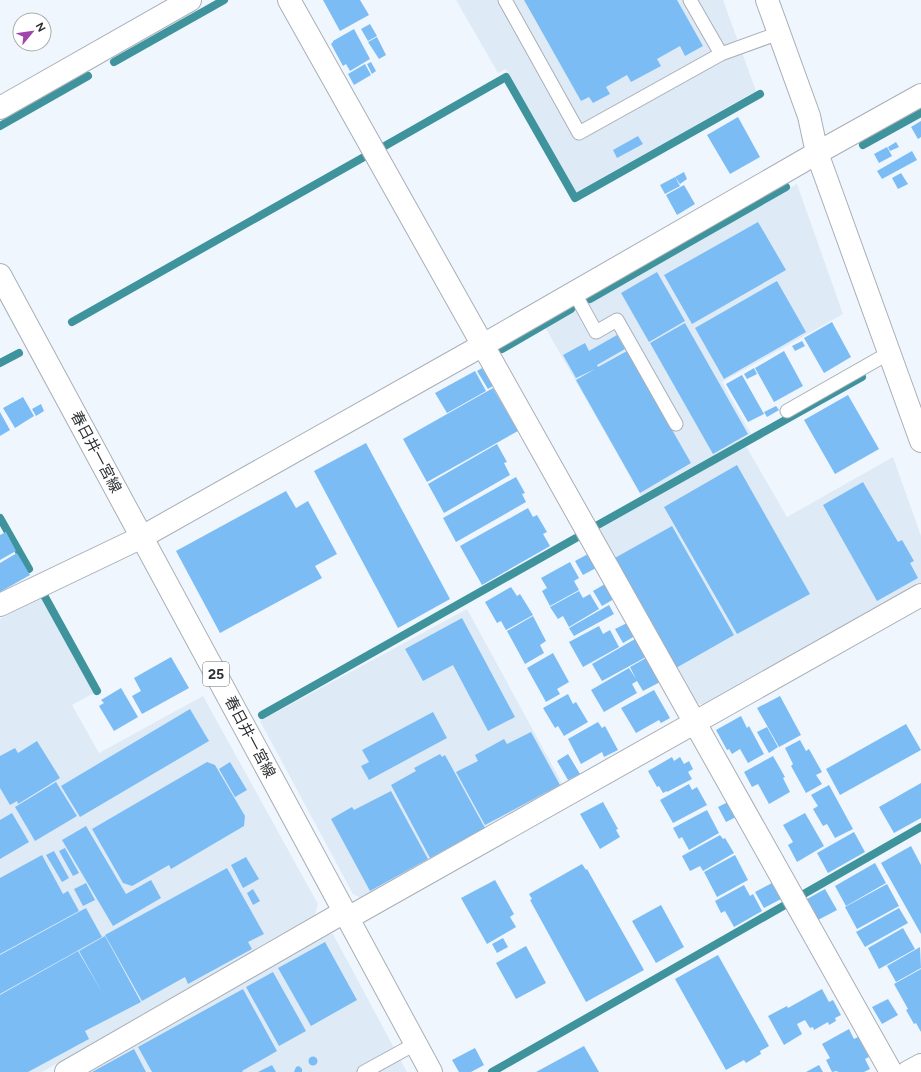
<svg xmlns="http://www.w3.org/2000/svg" width="921" height="1072" font-family="Figtree,'Noto Sans JP',sans-serif">
<rect width="100%" height="100%" fill="#eff6fd"/>
<path fill="#deebf7" d="M456,0H723L756,91L576,193L506,69L498,73Z
M797,184L843,314L722,382L751,434L641,496L545,327Z
M746,446L787,517L893,457L921,536V583L704,705L693,702L596,531Z
M43,597L96,692L72,705L99,753L203,696L318,904L314,917L42,1072H0V619Z
M467,609L563,785L363,899L353,894L260,721Z
M333,934L407,1072H87L326,935Z"/>
<g fill="none" stroke-linecap="round" stroke-linejoin="round">
<path stroke="#3f939c" stroke-width="8" d="M114,62L224,0
M0,126L88,76
M863,145L921,113
M383,147L506,77L575,198L760,94
M590,299L786,187
M72,322L364,157
M502,349L571,309
M0,363L19,353
M0,518L29,569
M596,526L862,377
M45,597L97,691
M262,715L576,538
M802,895L921,827
M492,1072L785,905"/>
</g>
<path fill="#7cbcf5" d="M323,0H360L369,15L340,31Z
M524,0H677L703,46L685,56L680,46L657,59L661,66L631,82L627,75L606,87L610,94L593,103L589,97L581,101Z
M370,24L377,36L368,41L361,29Z
M354,29L370,59L350,71L346,64L343,66L331,44L333,42V41Z
M377,37L386,55L379,59L368,42Z
M371,62L376,71L372,74L367,64Z
M365,64L371,75L354,85L348,74Z
M738,117L760,157L730,174L707,135Z
M921,121V137L918,139L911,127Z
M638,136L643,144L617,158L613,150Z
M896,142L899,147L890,151L888,147Z
M887,147L892,156L879,163L874,154Z
M912,151L917,160L882,179L877,171Z
M684,172L687,179L680,184L675,177Z
M901,173L908,184L898,189L892,178Z
M675,177L680,186L665,194L660,185Z
M684,185L695,204L677,215L666,195Z
M758,222L786,270L692,324L664,275Z
M657,272L685,321L649,342L621,293Z
M777,281L806,332L724,379L695,328Z
M832,322L851,357L824,373L804,338Z
M685,323L748,434L713,454L650,343Z
M617,335L625,349L597,365L598,367L627,351L691,463L640,493L576,380L595,369L576,378L563,355L585,343L589,351Z
M802,341L805,346L795,351L792,346Z
M784,351L803,386L774,402L755,368Z
M482,368L493,386L488,389L477,371Z
M754,368L757,374L747,379L744,374Z
M475,371L486,391L447,413L435,393Z
M742,375L764,414L748,422L726,384Z
M493,388L518,431L427,482L403,439Z
M848,395L879,449L835,474L804,420Z
M23,397L34,416L15,428L3,408Z
M41,404L44,411L36,416L32,409Z
M776,406L779,410L767,417L764,412Z
M0,412L10,430L0,436Z
M366,443L450,599L398,628L314,471Z
M497,444L507,462L504,463L510,475L444,513L428,484Z
M737,465L810,594L737,634L664,507Z
M516,477L525,493L522,494L526,502L456,542L443,518Z
M863,482L898,542L902,540L914,561L910,563L918,578L877,601L823,505Z
M286,491L296,508L308,501L337,554L315,566L322,578L220,633L176,551Z
M528,508L533,517L537,515L547,532L543,534L550,546L482,585L460,546Z
M672,526L734,635L676,668L613,559Z
M6,532L16,551L0,560V535Z
M17,553L30,575L0,592V563Z
M588,554L596,568L583,575L575,561Z
M570,562L579,578L574,581L579,590L550,606L542,591L547,588L541,578Z
M605,584L614,599L602,606L593,591Z
M511,587L517,596L520,594L533,615L506,630L501,621L497,623L485,602Z
M579,591L583,598L590,594L599,609L569,627L563,616L558,619L550,607Z
M609,605L614,614L574,636L569,628Z
M533,616L546,641L540,645L544,653L525,664L507,631Z
M462,618L515,717L488,731L453,665L423,681L405,649Z
M627,623L635,636L623,643L615,629Z
M599,626L603,634L610,630L619,647L583,667L569,642Z
M635,639L646,657L602,681L592,664Z
M553,653L569,682L557,689L560,694L546,702L527,668Z
M171,657L189,688L142,714L132,696L141,691L134,678Z
M646,658L660,682L643,691L637,681L632,684L637,693L604,712L591,690L629,668L636,679L630,667Z
M121,688L138,717L114,731L99,706L104,703L101,700Z
M654,690L670,718L661,723L659,720L636,733L621,708Z
M568,694L573,704L576,702L588,722L564,736L558,726L555,728L543,708Z
M780,696L801,735L779,747L757,708Z
M190,709L209,741L80,817L61,786Z
M433,712L447,738L369,780L361,766L369,762L362,750Z
M741,716L747,728L749,726L764,754L748,763L740,749L732,754L729,749L727,750L716,730Z
M598,722L602,728L605,726L618,750L604,757L602,752L581,764L568,739Z
M906,724L921,750L840,795L826,769Z
M767,727L778,747L769,753L757,732Z
M531,732L560,785L485,825L456,772L478,761L475,755L504,739L507,744Z
M800,740L806,751L809,749L822,772L816,775L822,784L806,793L791,766L793,764L785,748Z
M37,741L60,778L18,804L17,801L10,805L0,788V756L15,748L18,753Z
M440,754L442,757L445,755L485,828L430,858L391,785L416,771L414,768Z
M568,754L580,774L568,780L557,761Z
M773,756L785,777L783,778L790,792L769,804L758,784L752,787L744,772Z
M672,757L674,761L680,757L684,764L689,761L693,769L688,772L692,779L667,792V791L663,793L659,786L657,787L648,771Z
M207,762L215,765L245,816L244,826L171,869L169,865L132,886L123,883L92,829Z
M230,762L247,790L235,797L219,769Z
M56,782L77,816L35,841L15,807Z
M921,783V818L894,833L879,807Z
M689,784L692,790L697,787L707,805L673,823L660,800Z
M829,785L853,829L835,838L827,824L823,826L813,809L818,806L811,795Z
M391,791L428,859L370,891L331,819L352,807L354,810Z
M603,802L618,829L616,830L620,837L600,849L580,814Z
M728,802L736,817L726,822L718,807Z
M707,810L719,833L689,850L682,837L679,839L673,828Z
M12,813L29,842L0,859V820Z
M805,813L824,846L797,862L788,845L793,842L783,825Z
M86,826L126,894L151,880L161,898L113,926L62,840Z
M854,832L865,852L828,873L817,853Z
M720,835L723,839L725,838L734,853L703,871L700,866L690,871L682,856Z
M911,846L921,865V934L881,863Z
M65,848L79,873L73,876L59,851Z
M54,851L69,878L62,882L46,855Z
M42,855L63,894L68,891L79,911L0,954V878Z
M735,855L748,880L717,897L704,872Z
M246,857L259,879L243,888L231,865Z
M875,863L886,883L846,906L835,886Z
M582,864L586,870L587,869L644,970L586,1002L530,900L532,899L529,894Z
M227,868L264,934L248,942L252,949L188,984L185,977L142,1001L105,935Z
M495,880L514,914L510,917L516,927L487,944L461,898Z
M86,883L95,900L83,906L74,889Z
M772,883L781,899L764,908L755,892Z
M887,884L899,906L857,929L845,907Z
M744,885L750,896L753,894L762,911L734,927L725,911L721,913L715,901Z
M253,889L260,901L253,905L247,893Z
M825,889L837,910L818,920L807,899Z
M661,905L684,947L656,963L632,921Z
M86,908L102,937L0,994V955Z
M899,908L908,923L865,947L856,932Z
M903,928L915,949L879,969L868,948Z
M105,936L141,1002L85,1031L89,1039L28,1072H0V995L78,951L103,994L79,951Z
M503,938L508,947L497,953L492,944Z
M325,942L357,1000L311,1026L278,968Z
M526,946L546,983L516,999L496,963Z
M920,947L921,968L896,982L887,966Z
M718,955L769,1046L760,1051L761,1054L746,1063L744,1060L726,1070L675,979Z
M921,969V1032L916,1023L914,1024L906,1010L908,1009L894,984Z
M273,972L306,1031L279,1046L246,987Z
M243,989L277,1051L242,1071L243,1072H152L138,1047Z
M822,989L829,1002L833,1000L841,1015L835,1018L836,1021L829,1025L828,1022L814,1030L813,1027L810,1028L805,1020L797,1024L802,1034L784,1045L768,1016L787,1006L788,1008Z
M888,999L898,1015L882,1024L872,1007Z
M849,1029L854,1039L858,1037L869,1057L865,1059L870,1069L864,1072H838L837,1071L832,1072L826,1060L830,1058L822,1044Z
M584,1046L599,1072H536Z
M475,1048L484,1065L471,1072H459L452,1060Z
M134,1049L146,1072H92Z
M308.5 1061a4.5 4.5 0 1 1 9 0a4.5 4.5 0 1 1-9 0Z
M272,1065L276,1072H258Z
M819,1065L823,1072H806Z
M299,1066L302,1069V1072H294L296,1067Z"/>
<g fill="none" stroke-linecap="round" stroke-linejoin="round">
<defs>
<path id="lane" d="M505,0L579,133L721,54L779,33
M690,0L721,54
M574,292L596,332L617,320L676,424
M787,411L889,353
M364,1072L415,1044"/>
<path id="street" d="M289,0L891,1072
M0,108L190,0
M0,605L142,537L483,345L817,153L921,95
M348,918L921,595
M66,1072L344,912
M908,1072L921,1065"/>
<path id="secondary" d="M767,0L809,116L817,153L921,441"/>
<path id="primary" d="M0,275L431,1072"/>
</defs>
<use href="#lane" stroke="#a9afb6" stroke-width="15"/>
<use href="#street" stroke="#a9afb6" stroke-width="24"/>
<use href="#secondary" stroke="#a9afb6" stroke-width="24"/>
<use href="#primary" stroke="#a9afb6" stroke-width="24"/>
<use href="#lane" stroke="#fff" stroke-width="13"/>
<use href="#street" stroke="#fff" stroke-width="22"/>
<use href="#secondary" stroke="#fff" stroke-width="22"/>
<use href="#primary" stroke="#fff" stroke-width="22"/>
</g>
<g text-anchor="middle" stroke-width="3.5" stroke-linejoin="round" paint-order="stroke">
<rect fill="#fff" stroke="#6c6e70" stroke-width="1" x="203" y="662" width="26" height="24" rx="3"/>
<g font-size="14" font-weight="bold" fill="#2d3032">
<text x="216" y="679">25</text>
</g>
<g font-size="15" fill="#2d3032" stroke="#fff">
<text transform="translate(96 452) rotate(62)" y="5">春日井一宮線</text>
<text transform="translate(250 737) rotate(62)" y="5">春日井一宮線</text>
</g>
</g>
<g transform="translate(32 32) rotate(61)"><circle r="19" fill="#ffffff" stroke="#abacad"/>
<path d="M0-3L7 15L0 10L-7 15Z" fill="#a244ae"/>
<text y="-6" font-size="11" font-weight="bold" text-anchor="middle" fill="#2d3032">N</text>
</g>
</svg>
